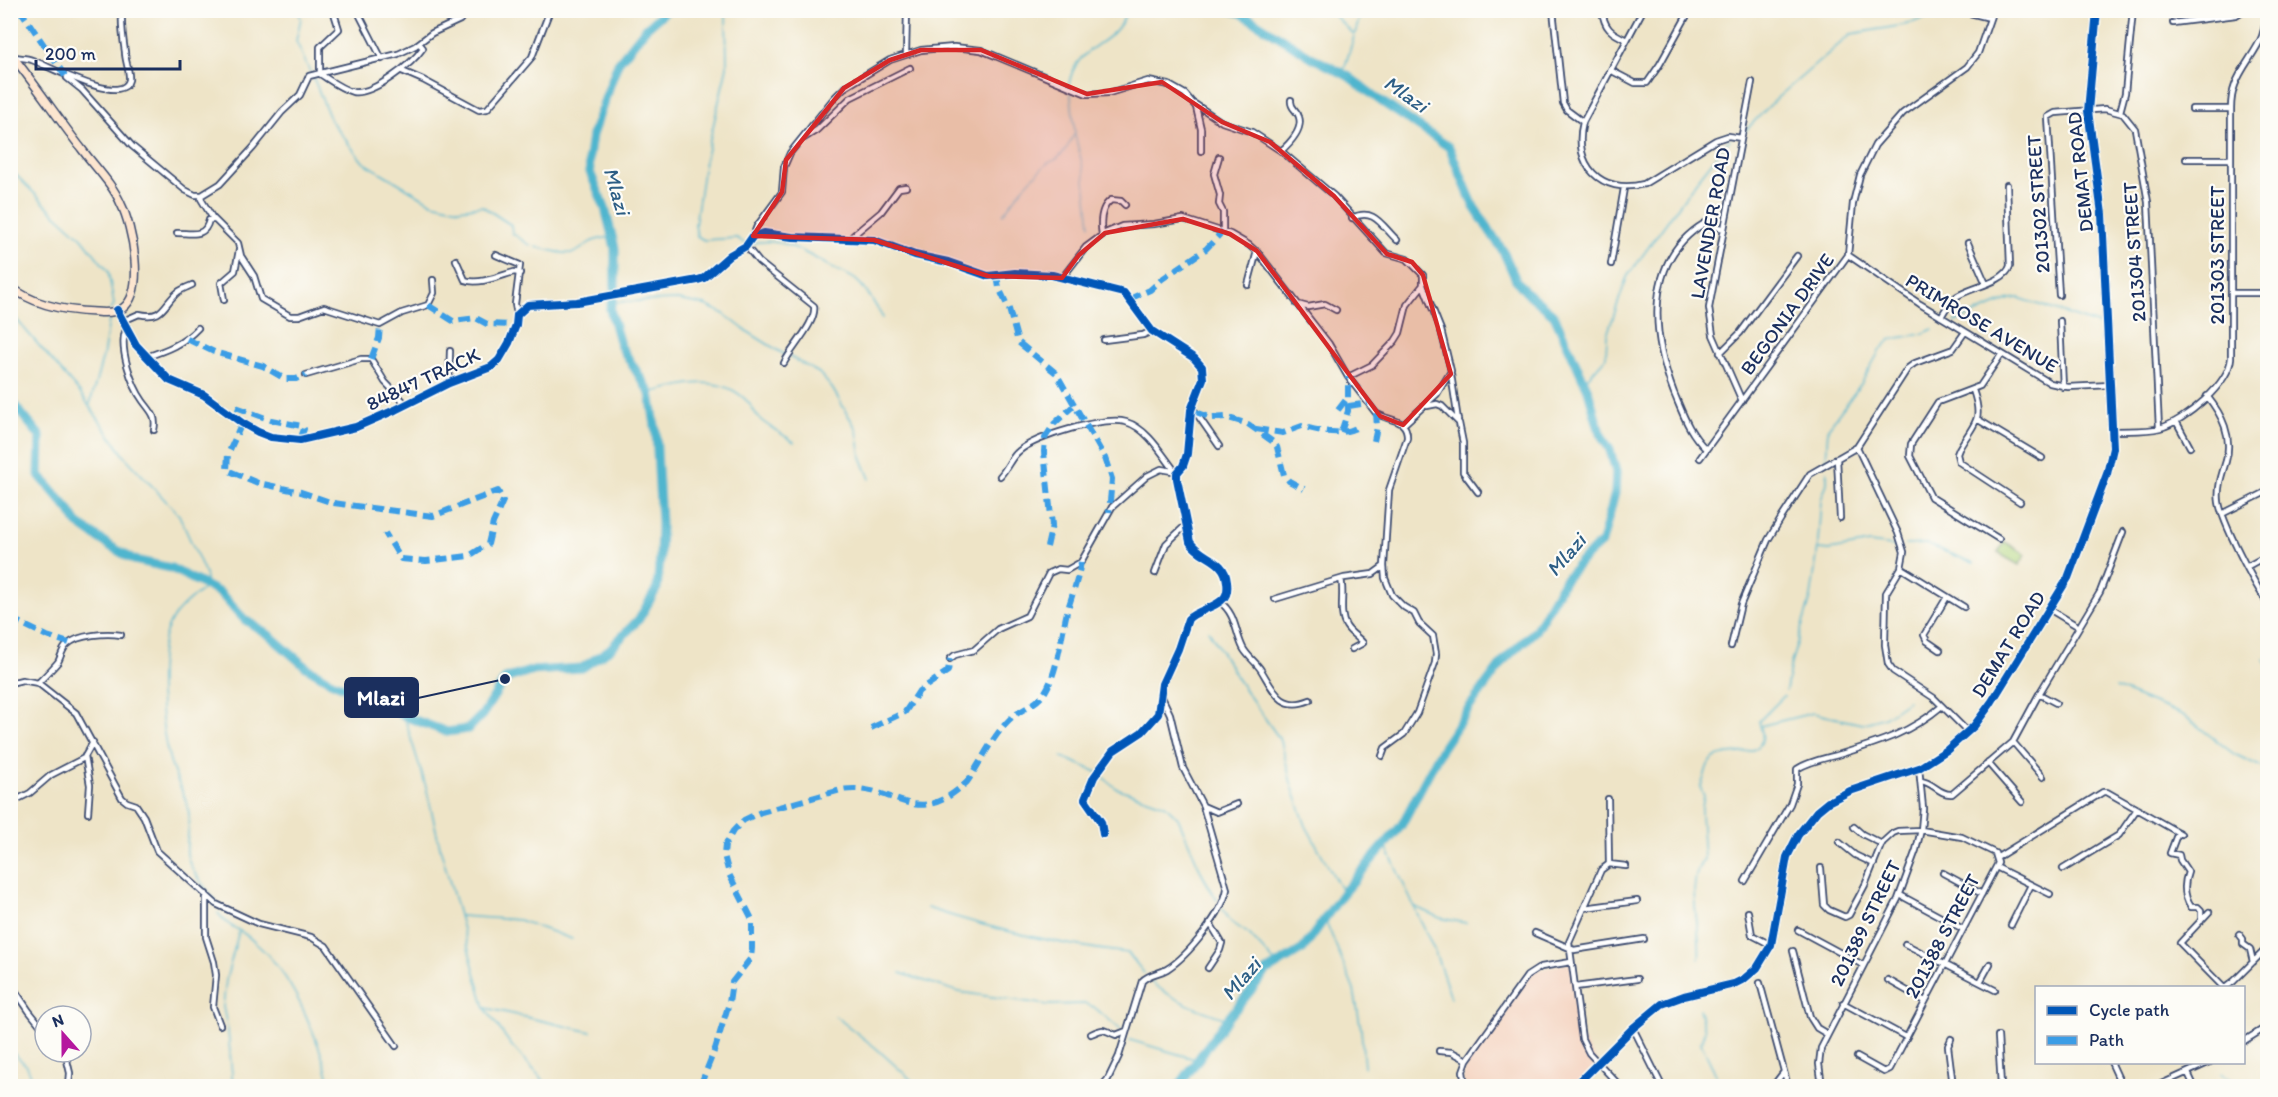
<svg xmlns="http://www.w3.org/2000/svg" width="2278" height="1097" font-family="Itim,sans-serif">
<rect width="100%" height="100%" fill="#fdfcf7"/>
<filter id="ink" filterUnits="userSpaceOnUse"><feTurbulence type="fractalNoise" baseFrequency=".0167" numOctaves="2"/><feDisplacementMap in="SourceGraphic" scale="12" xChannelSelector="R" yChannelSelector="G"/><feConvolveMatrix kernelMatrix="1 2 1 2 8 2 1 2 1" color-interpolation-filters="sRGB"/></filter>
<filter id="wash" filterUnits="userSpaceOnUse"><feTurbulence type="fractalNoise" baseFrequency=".008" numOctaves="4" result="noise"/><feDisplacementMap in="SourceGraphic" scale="24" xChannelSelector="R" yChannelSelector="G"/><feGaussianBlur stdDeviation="1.35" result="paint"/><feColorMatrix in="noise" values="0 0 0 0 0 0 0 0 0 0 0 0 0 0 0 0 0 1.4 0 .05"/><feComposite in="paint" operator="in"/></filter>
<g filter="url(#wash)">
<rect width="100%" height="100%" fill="#eee4c7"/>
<path fill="#f4d3c0" d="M1571,963L1582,1039L1598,1063L1574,1086H1465L1463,1078L1467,1060L1532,971Z"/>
<path fill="#b1d57e" stroke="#66826e" stroke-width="1.5" d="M2005,542L2026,555L2019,565L1998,553Z"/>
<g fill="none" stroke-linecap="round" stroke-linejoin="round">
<path stroke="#4fb5ce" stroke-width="1.5" d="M297,10L301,18L296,41L310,72
M726,10L727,67L704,165L695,225L697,236L704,240L737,238L744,243
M1329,10L1354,35
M1343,73L1362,10
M313,77L331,121L363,162L432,203L459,209L482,206L511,225L512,233L531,246
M1069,84C1076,42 1116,48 1127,10
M2260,115L2268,117
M1744,132L1777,98L1851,34L1904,25L1936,15
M1075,135L1084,172L1090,225
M10,169L54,213L82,238L108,271L114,304L111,310
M1003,214L1022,189L1037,173L1048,163L1057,159L1065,151L1075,133L1070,88
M749,244C778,235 803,251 827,265C836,271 848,274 856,280C868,290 875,305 883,318
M536,247C548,249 560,255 573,253C580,251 583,247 589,243C595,239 605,238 612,237
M613,302L678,300L705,305L724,314L745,330L785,355
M10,312L80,393L126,458L179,515L205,573L207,586C194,597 179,607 171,621C153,652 160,727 170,761C174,777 184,791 188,808C192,825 185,841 187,854C190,871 205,887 216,901
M1955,322L2010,299L2019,298L2102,326
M788,356L819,373L832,388L857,430L861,457L870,479
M1584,382L1606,357L1607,335L1627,277L1695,183L1730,139
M650,393C683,384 721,373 748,402C753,408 756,416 762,421C772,429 784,435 794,442
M90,404L103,356L110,315
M1826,462L1828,428L1861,384L1880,350L1891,339L1922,334L1933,329
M1906,545L1926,544L1974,563
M1817,549L1830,550L1870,543L1899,547
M1209,631L1238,680L1281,741L1291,783L1306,826L1343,893
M2264,659L2268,665
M2116,688L2183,715L2234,754L2268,770
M1786,690L1791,663L1811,597L1817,556L1821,500L1827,483V471
M404,716L426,787L441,851L485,1008L511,1045L544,1081L546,1086
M1760,726L1813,713L1862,724L1885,717L1908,701
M1062,757L1097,772L1116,788L1165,805L1178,818L1203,876L1217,900
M1385,844L1435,952L1451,998
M1413,906L1440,918L1466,923
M927,908C995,930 1057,945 1128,953L1144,973
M1222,908L1231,922L1249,934L1277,965
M218,913C228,926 231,925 243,933C250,937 257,945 264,951C296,982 320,1044 331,1086
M460,916L519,920L572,939
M1325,919L1354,990L1361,1029L1364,1067
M1699,959C1703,930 1683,885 1704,859L1701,813L1704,796L1700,787C1706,778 1705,763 1714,758C1727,750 1757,758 1762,740C1764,733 1760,728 1759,721L1784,696
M900,973L959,992L1048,1005L1085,1004L1094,1007L1121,1030
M1149,980C1171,1000 1199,1010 1227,1019
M486,1008L591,1032
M1699,1009L1705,1030L1701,1043L1716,1075L1717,1086
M835,1016L876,1048L918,1086
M1130,1040L1198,1060
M10,1050L27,1066L35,1086
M2221,1073L2225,1077L2246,1086
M233,1086L228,1031L223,1007L226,980L239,931"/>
<path stroke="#4fb5ce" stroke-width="9" d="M10,400L40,436L39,475L69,510L77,523L110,546L134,560L171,568L220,593L245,620L269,635L306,667L328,680L375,701L404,716L447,732L468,729L482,715L505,679L530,671L582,668L610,649L639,619L657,588L660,559L661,523L656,432L650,393L620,345L610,309L615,288V248L605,208L590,172L589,157L592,135L618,63L646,28L667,10
M1179,1086L1225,1022L1267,971L1303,949L1343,893L1401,826L1442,748L1471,705L1506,658L1535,631L1564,581L1581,561L1602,542L1615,493L1616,472L1610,450L1600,433L1588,390L1554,315L1525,291L1516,280L1503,251L1474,207L1449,147L1382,102L1348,76L1313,58L1241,13L1229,10"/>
</g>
</g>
<g filter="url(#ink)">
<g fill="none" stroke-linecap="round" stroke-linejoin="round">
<defs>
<path id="street" d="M333,10L339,29L320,47V74C331,81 341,89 353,92C373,95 412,64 423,48L419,43
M1553,10L1563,103L1567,110L1583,122
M1602,10C1604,28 1611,33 1627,40
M1643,10L1583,122C1572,165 1601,195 1644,184L1716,140L1728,136L1741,138
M1943,10L1970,13L1990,18
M360,16L382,59
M2173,23L2236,15L2244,10
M906,54L907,10
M14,57C20,58 27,58 32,60C47,65 123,107 129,80C130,71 125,61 125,52C123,39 121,24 122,10
M402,71L423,80L479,110L487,109L532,57L550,10
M1612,71L1635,83H1647L1660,64L1690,10
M67,78L82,90L132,146L185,190L195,195H202L220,184L253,148L282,112L300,95L309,76L398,54L415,46L432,33L460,20L467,10
M1195,104L1222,122L1252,132L1281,151L1334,196L1386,253L1407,259L1423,275V285L1407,305L1400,333L1395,341L1372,365L1348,377
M2192,109H2231
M2120,112L2125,93L2133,10
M804,138L817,130L850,98L910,68
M1281,151C1290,143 1303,129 1299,117C1297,109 1290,109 1291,100
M1219,157L1214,174L1220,195L1219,204L1223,212V231
M2186,159H2231
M202,195L201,199L212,217L238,243L241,256L254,276L261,299L290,316H299L324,307L380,325L402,313L428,305L434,293L433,280
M1352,218C1374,207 1382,226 1397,240
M177,233C192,233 205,238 209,220H214
M1102,235C1100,222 1100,208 1111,200L1121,201L1125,205
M753,236L757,226L782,192L784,167L790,153L834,98L844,88L890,60L921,50L954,47L981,50L1087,94L1109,93L1148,81L1169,85L1185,94L1196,107L1201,129V151
M850,238L881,212L899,188L906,187
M1968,243L1986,284
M746,246L759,262L814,306C817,322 792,347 784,363
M496,255L520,265L515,304L517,315
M1848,255L1920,304L2050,383L2068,387L2111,385
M456,260L465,280C479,285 500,276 514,272L520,273
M1611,264L1624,188
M1062,278L1086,247L1105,233L1122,226L1154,224L1183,219L1230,234L1249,245L1260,255L1311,321L1329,344L1348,377L1376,413C1389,422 1408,417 1407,438L1389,490L1384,566L1385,578L1392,595L1404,607L1414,613L1419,623L1433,636L1436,654L1435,663L1417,713L1404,734L1385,748L1382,756
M1248,285L1257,251
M2232,293H2268
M2059,295L2048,117L2055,113L2105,109L2123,114L2135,129L2148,202L2159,428
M224,300L221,283L235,271L239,250
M1297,304L1308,307L1325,304L1336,310
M117,310L136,345L169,380L204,395L242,423L258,432L271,437L300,440L356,427L395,410L449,383L491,367L499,360L509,343L516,325L517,315L528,305L577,302L698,280L704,278L730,255L746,246L753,236L764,233L792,237L874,240L915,255L948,262L988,276L1015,273L1052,275L1124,293L1152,331L1194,358L1202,367L1203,379L1191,410L1187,454L1183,466L1177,473V479L1190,542C1201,559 1225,558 1227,582C1228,589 1227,596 1222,600C1212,609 1197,610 1188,619L1178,649L1162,684L1158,714L1142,732L1113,751L1094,777L1085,799L1101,822L1103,834
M1941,317C1945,310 1949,302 1956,297C1970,287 2005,283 2010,266L2007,185
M123,321L139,314C164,320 163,304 178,292C182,289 188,287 192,285
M2060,321L2063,387
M126,329C118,347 132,386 143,401C151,412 157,416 154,430
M1104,340L1143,335L1152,331
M1720,353L1740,333L1797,256
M146,357C167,350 183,344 198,328
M1451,374L1458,420
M306,375L361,359H371L385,382L406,404
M449,383L450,351
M1973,390C1984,422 1974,422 1959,449L1957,454L1959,462L2020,502
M2207,396C2222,415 2233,436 2226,461C2222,474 2217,487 2219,502C2222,522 2255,586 2268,603
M1742,401L1713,335L1709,308L1752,82
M1427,406L1437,404L1442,406L1459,423L1463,443V472L1478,492
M1192,407L1219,446
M1977,419L2042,458
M2176,421L2190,447
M1403,425L1437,394L1451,371L1441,330L1423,285
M2113,431C2128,430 2145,432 2160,428C2185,421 2229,384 2231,358V109C2231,101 2232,93 2235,85C2245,58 2270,41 2265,10
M1857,447L1898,533L1904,552L1901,568L1886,593L1885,645L1888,664L1893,671L1934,698L1968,732
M1706,449C1689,433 1683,414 1674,393C1652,336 1643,260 1705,223L1724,229
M1700,458L1848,255L1853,203L1860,175L1875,145L1903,113L1967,67L1978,53L1993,10
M1837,458L1840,518
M1000,476C1007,469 1011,457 1019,451C1036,436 1105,416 1126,422C1147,428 1162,454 1175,471
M2222,514L2268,491
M1999,539L1931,497L1910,456L1911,444L1938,402L1980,386L2001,355
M2248,566L2268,555
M1901,568L1964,607
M1155,573L1166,544L1186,525
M1341,579C1345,593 1338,613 1346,626C1350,633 1358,637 1363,643L1352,649
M1275,599L1344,578L1373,574L1384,566
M1220,602C1236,614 1235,632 1243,648C1247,656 1256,662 1261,670C1274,691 1281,712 1310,700
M2049,609L2079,627
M1731,646L1741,604L1768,540L1782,517L1810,474L1857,447L1908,368L1915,363L1953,349L1965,332
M1940,650L1927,641L1924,635L1947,597
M950,659L955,655L974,650L998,629L1027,616L1049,573L1058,569L1067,570L1081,562L1112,507L1147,476L1161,469L1178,472
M10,683L22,680L38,683L76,713L122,798L127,802L136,805L144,817L157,851L216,904L259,924L311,937L326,946L396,1046
M38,683C45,676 52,669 58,662C61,657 62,649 67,645C78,634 107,633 121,635
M2039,694L2056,703
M2013,742L2043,777
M85,756L90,785L88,813
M1988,763L2022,802
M1921,781C1933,782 1939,795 1952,794L2013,742L2039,694L2100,592L2123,532
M1608,799L1609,864
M10,803L30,793L51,775L84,758L93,742
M1203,806L1217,812L1237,804
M1854,827L1862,834L1882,844
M2178,832L2170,853L2179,855L2180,860L2188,872C2183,885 2184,896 2191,907H2198L2201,910V921
M1839,842L1855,855L1874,864
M1998,857L2103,792H2107L2181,834
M1996,867L2050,894
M1821,868L1824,905L1829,910L1845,917L1849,915L1865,885L1882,843L1893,833L1898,831L1921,830L1962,837L1995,853L1998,863L1890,1069L1884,1072L1857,1057
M2063,869L2119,835L2137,809
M1943,873L1982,894
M1745,881L1790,804L1797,784V769C1809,761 1827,758 1841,754C1880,742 1910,733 1942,706
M206,894V937L214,962L216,975L213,1007L220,1025
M1900,895L1963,929
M1584,908L1637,901
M1748,912L1752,935L1771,945
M2209,912L2180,943L2224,988
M2011,925L2031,885
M1798,930L1863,965
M1535,933L1574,950L1644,939
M2239,934L2243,939V944L2250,949L2253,962
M1905,944L1995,990
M1793,951L1810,1017L1817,1028L1827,1034
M1208,968L1220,950L1222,943L1210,923
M1888,980L1925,1001
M1980,982L1990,964
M10,983L29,1011L45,1031
M1760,983L1788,1086
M1575,987L1637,979
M2225,988L2234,981L2268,947
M1843,1003L1906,1037
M1633,1028L1662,1086
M1091,1034C1106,1027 1103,1030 1116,1035L1126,1031
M1998,1036L2001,1086
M1951,1039L1948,1046L1953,1086
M2244,1041L2268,1026
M1439,1051L1452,1052L1467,1060
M65,1052L70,1073L69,1086
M2111,1062L2122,1086
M2188,1073L2194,1086
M1102,1086L1108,1079L1119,1056L1142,981C1150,973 1159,974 1167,969C1188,956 1223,913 1227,889L1203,806L1183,768L1170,714L1161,695
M1447,1086L1464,1082
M1465,1086L1463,1071L1467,1060L1527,976L1541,967L1571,962
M1620,1086L1589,1053L1582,1039L1569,942L1601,870L1609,864L1626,866
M1773,1086L1783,1073
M1822,1086L1819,1064L1821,1048L1898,899L1916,850L1921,830L1923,808L1919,768
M2157,1086L2210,1062"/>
<path id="secondary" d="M10,53C35,84 57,117 81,148C94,166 112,183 121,204C132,226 146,291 123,308C115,313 105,313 96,312C66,311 34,306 10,286
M1575,1086L1633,1028L1662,1004L1684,996L1734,984L1744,979L1757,968L1771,945L1787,857L1798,835L1817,811L1828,802L1850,791L1919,768L1947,750L1974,726L1991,703L2068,578L2107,474L2113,448L2102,214L2088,111L2097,10"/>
</defs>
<use href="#street" stroke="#3b4a6e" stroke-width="8"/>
<use href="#secondary" stroke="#3b4a6e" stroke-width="10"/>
<use href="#street" stroke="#fff" stroke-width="4.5"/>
<use href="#secondary" stroke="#fce5cf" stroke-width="7"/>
<path stroke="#3b9de6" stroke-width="6" stroke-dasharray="12 6" stroke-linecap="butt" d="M17,10L23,14L65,76
M997,275L999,288L1009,309L1018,342L1056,373L1105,458L1112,479L1109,512
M1129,299L1150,290L1162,279L1206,249L1223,231
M428,305L453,321L476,318L487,324L516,325
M187,339L214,352L263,366L285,379H296L306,375
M371,359L379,338L380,325
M1349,406L1368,403
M236,407L271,420L302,426L304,429L300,440
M1338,410L1348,397
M1196,412L1212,418L1225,417L1248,424L1273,442L1277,447L1284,475L1289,481L1304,489
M242,423L228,454L227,470L258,483L301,492L333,503L433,516L498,491L503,501L493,523L488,544L469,556L426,561L401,559L385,533
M1256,429L1283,433L1302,426C1318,431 1340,436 1356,428L1360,431
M1341,432L1348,411V377
M1374,441L1377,427L1376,413
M1047,547L1052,525L1044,452L1045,438L1054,424L1073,406
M10,618L47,636L69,643
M871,728L905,712L919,691L948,671L950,659
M700,1086L715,1049L729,1003L732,982L751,958L752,948V919L729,874L724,855L725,845L733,831L744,820L761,812L841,790C895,781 912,833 967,782C981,762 992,737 1009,720C1020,709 1036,706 1045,692C1058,671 1061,636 1067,612C1072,595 1078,580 1081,562"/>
<defs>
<path id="cycleway" d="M117,310L136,345L169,380L204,395L242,423L258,432L271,437L300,440L356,427L395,410L449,383L491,367L499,360L509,343L516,325L517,315L528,305L577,302L698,280L704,278L730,255L746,246L753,236L764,233L792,237L874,240L915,255L948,262L988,276L1015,273L1052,275L1124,293L1152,331L1194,358L1202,367L1203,379L1191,410L1187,454L1183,466L1177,473V479L1190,542C1201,559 1225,558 1227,582C1228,589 1227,596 1222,600C1212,609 1197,610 1188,619L1178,649L1162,684L1158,714L1142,732L1113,751L1094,777L1085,799L1101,822L1103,834
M1575,1086L1633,1028L1662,1004L1684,996L1734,984L1744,979L1757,968L1771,945L1787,857L1798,835L1817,811L1828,802L1850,791L1919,768L1947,750L1974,726L1991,703L2068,578L2107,474L2113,448L2102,214L2088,111L2097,10"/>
</defs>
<use href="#cycleway" stroke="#fdfcf7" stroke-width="11"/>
<use href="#cycleway" stroke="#0057b8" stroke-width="8"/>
</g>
</g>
<path fill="#d62828" fill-opacity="0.2" stroke="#d62828" stroke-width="4.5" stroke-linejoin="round" d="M921,50H981L1087,94L1162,82L1222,122L1270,142L1334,196L1387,254L1412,262L1423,275L1451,374L1403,425L1380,416L1257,251L1230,234L1183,219L1105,233L1079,255L1062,278L988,276L874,240L753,236L782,192L786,160L844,88L890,60Z"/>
<g text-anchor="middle" stroke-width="4.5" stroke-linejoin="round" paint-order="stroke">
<g font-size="20" fill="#1b2f5e" stroke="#fdfcf7">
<text transform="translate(2080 172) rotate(-96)" y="7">DEMAT ROAD</text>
<text transform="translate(2038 204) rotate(-94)" y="7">201302 STREET</text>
<text transform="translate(1710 223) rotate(-80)" y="7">LAVENDER ROAD</text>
<text transform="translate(2134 252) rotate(-94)" y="7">201304 STREET</text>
<text transform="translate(2217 255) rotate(-90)" y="7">201303 STREET</text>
<text transform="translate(1787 314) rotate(-54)" y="7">BEGONIA DRIVE</text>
<text transform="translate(1982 323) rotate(31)" y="7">PRIMROSE AVENUE</text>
<text transform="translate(423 379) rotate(-25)" y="7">84847 TRACK</text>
<text transform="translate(2008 644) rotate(-58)" y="7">DEMAT ROAD</text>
<text transform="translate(1865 923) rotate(-64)" y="7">201389 STREET</text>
<text transform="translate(1942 936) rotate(-62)" y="7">201388 STREET</text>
</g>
<g font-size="21" font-style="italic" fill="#2d5e85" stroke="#fdfcf7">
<text transform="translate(1406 94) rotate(35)" y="7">Mlazi</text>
<text transform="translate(617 191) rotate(74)" y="7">Mlazi</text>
<text transform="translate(1566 555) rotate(-49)" y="7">Mlazi</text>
<text transform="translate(1241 979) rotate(-49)" y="7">Mlazi</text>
</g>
</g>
<path fill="none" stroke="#1b2f5e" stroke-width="2" d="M505 679L418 698"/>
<circle fill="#1b2f5e" stroke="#fdfcf7" stroke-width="2" cx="505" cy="679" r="6"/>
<rect fill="#1b2f5e" stroke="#1b2f5e" stroke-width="2" x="345" y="678" width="73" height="39" rx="6"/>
<g font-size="21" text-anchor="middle" font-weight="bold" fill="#fff">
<text x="381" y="705">Mlazi</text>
</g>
<rect width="2278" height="1097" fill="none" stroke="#fdfcf7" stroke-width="36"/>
<rect x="2035" y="986" width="210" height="78" fill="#fdfcf7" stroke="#a3aaba" stroke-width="1.5"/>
<rect x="2047" y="1006" width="30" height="9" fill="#0057b8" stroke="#a3aaba" stroke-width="1.5"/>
<text x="2089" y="1016" font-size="18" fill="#1b2f5e">Cycle path</text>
<rect x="2047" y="1036" width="30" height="9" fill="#3b9de6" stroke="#a3aaba" stroke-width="1.5"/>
<text x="2089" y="1046" font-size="18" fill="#1b2f5e">Path</text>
<g transform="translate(63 1034) rotate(339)"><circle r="28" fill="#fdfcf7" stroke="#a3aaba" stroke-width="1.5"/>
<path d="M0-4.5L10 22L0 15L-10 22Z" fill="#b5179e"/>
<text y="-9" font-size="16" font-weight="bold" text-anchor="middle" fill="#1b2f5e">N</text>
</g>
<path d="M36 60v9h144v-9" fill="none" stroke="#1b2f5e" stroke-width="3"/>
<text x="45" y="60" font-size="18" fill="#1b2f5e" stroke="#fdfcf7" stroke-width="4.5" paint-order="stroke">200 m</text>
</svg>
